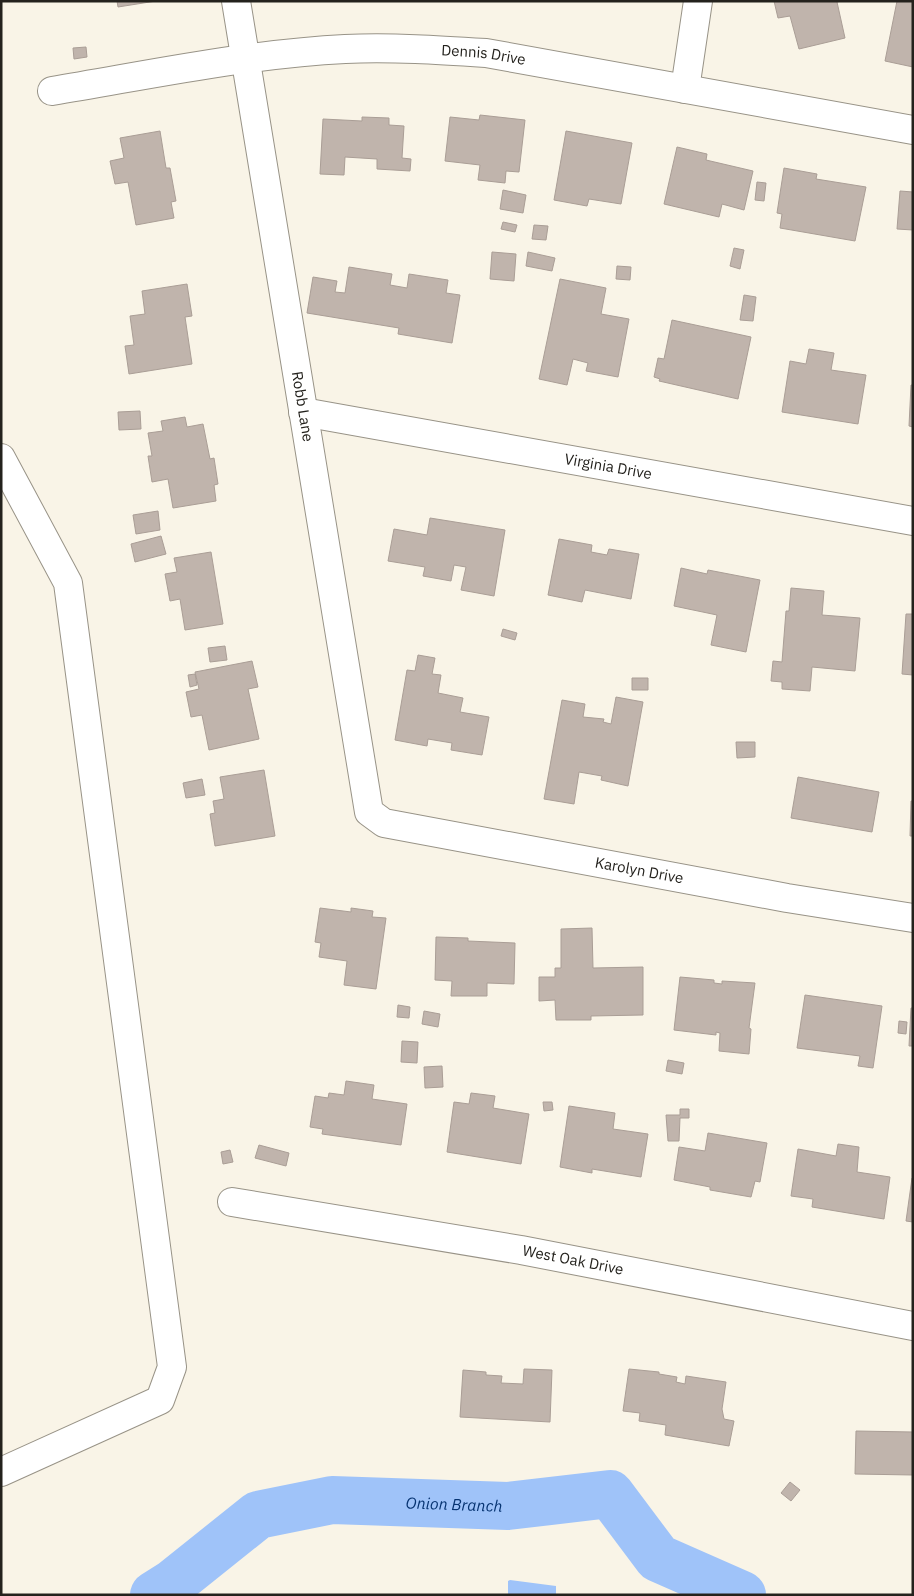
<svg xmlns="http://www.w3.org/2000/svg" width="914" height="1596" font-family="'IBM Plex Sans',sans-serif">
<rect width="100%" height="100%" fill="#f9f4e7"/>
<path fill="#9fc3f9" d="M510,1580L556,1586V1595H508V1581Z"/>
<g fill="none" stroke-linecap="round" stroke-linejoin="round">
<path stroke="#9fc3f9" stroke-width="48" id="s1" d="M154,1595L173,1583L258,1515L332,1500L508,1506L610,1494L658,1558L742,1595"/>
</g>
<path fill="#c0b4ac" stroke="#aa9e96" d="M117,1H156L118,7Z
M774,1H841L837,2L845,38L799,49L790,16L778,18Z
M897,1H913V67L885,61Z
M86,47L87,57L74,59L73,48Z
M480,115L525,120L519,172L506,171L505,183L478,180L480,165L445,161L450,117L479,120Z
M362,117L389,118V125L404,126L402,158L411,159L410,171L377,169V159L345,157L344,175L320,174L323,119L362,121Z
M160,131L166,168H170L176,201L171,202L174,218L136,225L128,182L115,184L110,161L124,158L120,138Z
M566,131L632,143L621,204L589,199L587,206L554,200Z
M677,147L707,154L706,160L753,171L744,210L722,204L719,217L664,204Z
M784,168L817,174L816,179L866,187L855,241L780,228L782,214L777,213Z
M757,182L766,183L764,201L755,200Z
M503,190L526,195L523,213L500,209Z
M900,191L913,192V230L897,229Z
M503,222L517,225L515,232L501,229Z
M534,225L548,226L546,240L532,239Z
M734,248L744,250L740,269L730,266Z
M492,252L516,254L514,281L490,279Z
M528,252L555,258L552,271L526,266Z
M617,266L631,267L630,280L616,279Z
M349,267L392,274L390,285L407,288L409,274L448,280L446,293L460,295L452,343L398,334L399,328L307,313L313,277L337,281L335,292L345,293Z
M560,279L606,288L601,314L629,319L618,377L586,371L588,363L573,359L567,385L539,379Z
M187,284L192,316L185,317L192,364L129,374L125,346L134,345L130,316L145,314L142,291Z
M744,295L756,297L753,321L740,320Z
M672,320L751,337L738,399L659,381L660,379L654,377L658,358L664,359Z
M809,349L834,353L831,370L866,375L858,424L782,412L790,361L806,364Z
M911,385H913V427L909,426Z
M140,411L141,429L119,430L118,412Z
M185,417L187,427L203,424L210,459L214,458L218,484L214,485L216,501L173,508L168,479L152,482L148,456H152L148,433L163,431L161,421Z
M158,511L160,530L136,534L133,515Z
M430,518L505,530L494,596L461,590L466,567L454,565L451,581L423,576L425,567L388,561L394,529L427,535Z
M161,536L166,554L135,562L131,544Z
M559,539L592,545L591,552L607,555L609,549L639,554L631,599L585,590L582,602L548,595Z
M211,552L223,624L185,630L180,599L170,601L165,574L177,572L174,558Z
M681,568L707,574L708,570L760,580L746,652L711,645L717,615L674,606Z
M791,588L824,591L822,615L860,618L855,671L812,667L810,691L782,689V682L771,681L773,661L782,662L786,611H789Z
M906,614H913V675L902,674Z
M503,629L517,633L515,640L501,636Z
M225,646L227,660L210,662L208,648Z
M418,655L435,658L432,674L441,675L438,693L463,698L460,712L489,717L482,755L451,750L452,743L428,739L427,746L395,740L407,670L415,671Z
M252,661L258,687L248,689L259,739L209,750L202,715L191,717L186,692L199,689L195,672Z
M195,674L197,685L190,687L188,675Z
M632,678H648V690H632Z
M616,697L643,702L628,786L601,780L602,776L579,772L574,804L544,799L562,700L585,704L583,717L604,719L603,722L611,724Z
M736,742H755V757L737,758Z
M264,770L275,836L215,846L210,814L215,813L213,801L224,799L220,777Z
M798,777L879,792L872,832L791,818Z
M202,779L205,795L186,798L183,783Z
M911,801H913V836H910Z
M320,908L351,912V908L373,911L372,917L386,918L376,989L344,985L347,961L319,957L321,943L315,942Z
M592,928L593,968L643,967V1015L591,1016V1020H556L555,1000L539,1001V977H555V968H561V929Z
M436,937L468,938V941L515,943L514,984L487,983V996H451L452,981L435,980Z
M680,977L714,980V983L722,984V981L755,983L749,1028L751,1029L749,1054L719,1051L720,1033L716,1032V1035L674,1030Z
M805,995L882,1006L873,1068L858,1066L860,1056L797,1048Z
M398,1005L410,1007L409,1018L397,1017Z
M911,1008H913V1046H909Z
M424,1011L440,1014L438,1027L422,1024Z
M899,1021L907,1022L906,1034L898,1033Z
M402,1041L418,1042L417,1063L401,1062Z
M668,1060L684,1063L682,1074L666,1071Z
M442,1066L443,1087L425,1088L424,1067Z
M346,1081L374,1085L372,1099L407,1104L401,1145L322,1134L323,1129L310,1127L315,1096L328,1098L329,1093L344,1095Z
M471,1093L495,1096L493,1108L529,1114L521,1164L447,1152L454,1102L469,1104Z
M543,1102H552L553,1110L544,1111Z
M569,1106L615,1113L613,1129L648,1134L641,1177L592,1169V1173L560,1167Z
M680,1109H689V1118H680L679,1141H668L666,1115H680Z
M708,1133L767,1143L760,1182L755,1181L751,1197L710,1190V1187L674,1180L679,1147L705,1151Z
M838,1144L859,1147L857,1172L890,1177L884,1219L812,1207L813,1199L791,1196L798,1149L836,1156Z
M259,1145L289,1153L286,1166L255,1158Z
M230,1150L233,1162L223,1164L221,1152Z
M912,1178H913V1222L906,1221Z
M524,1369L552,1370L550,1422L460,1417L463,1370L486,1372V1375L502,1376L501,1383L523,1384Z
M629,1369L659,1372V1374L677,1377L676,1382L685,1384L686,1376L726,1382L722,1409L724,1419L734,1421L729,1446L665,1435L666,1425L639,1421L640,1413L623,1411Z
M856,1431L913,1432V1475L855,1474Z
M790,1482L800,1490L791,1501L781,1493Z"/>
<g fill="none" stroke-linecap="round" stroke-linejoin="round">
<defs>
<g id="minor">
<path id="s2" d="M236,1L369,812L384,823L787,898L913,918"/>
<path d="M685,89L698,1"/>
<path id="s3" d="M52,91C149,75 247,54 345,49C392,47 439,50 486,53L913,130"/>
<path id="s4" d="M303,412L913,521"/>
<path d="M1,458L68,583L172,1367L160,1400L1,1472"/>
<path id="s5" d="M232,1202L521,1250L913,1326"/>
</g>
</defs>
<use href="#minor" stroke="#989387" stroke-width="30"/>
<use href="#minor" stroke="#fff" stroke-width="28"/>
</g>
<g text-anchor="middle" stroke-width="4" stroke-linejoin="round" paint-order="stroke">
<g font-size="15" fill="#24221d" stroke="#fff">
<text dy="5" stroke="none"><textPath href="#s3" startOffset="435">Dennis Drive</textPath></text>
<text dy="5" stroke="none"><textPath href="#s2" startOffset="411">Robb Lane</textPath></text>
<text dy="5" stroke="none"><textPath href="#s4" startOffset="310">Virginia Drive</textPath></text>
<text dy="5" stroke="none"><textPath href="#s2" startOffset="1100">Karolyn Drive</textPath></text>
<text dy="5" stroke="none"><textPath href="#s5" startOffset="346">West Oak Drive</textPath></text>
</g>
<g font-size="16" font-style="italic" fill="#073472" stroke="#fff">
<text dy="6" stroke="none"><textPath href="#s1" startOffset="329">Onion Branch</textPath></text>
</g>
</g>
<rect width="914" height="1596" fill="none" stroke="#24221d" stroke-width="5"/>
</svg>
